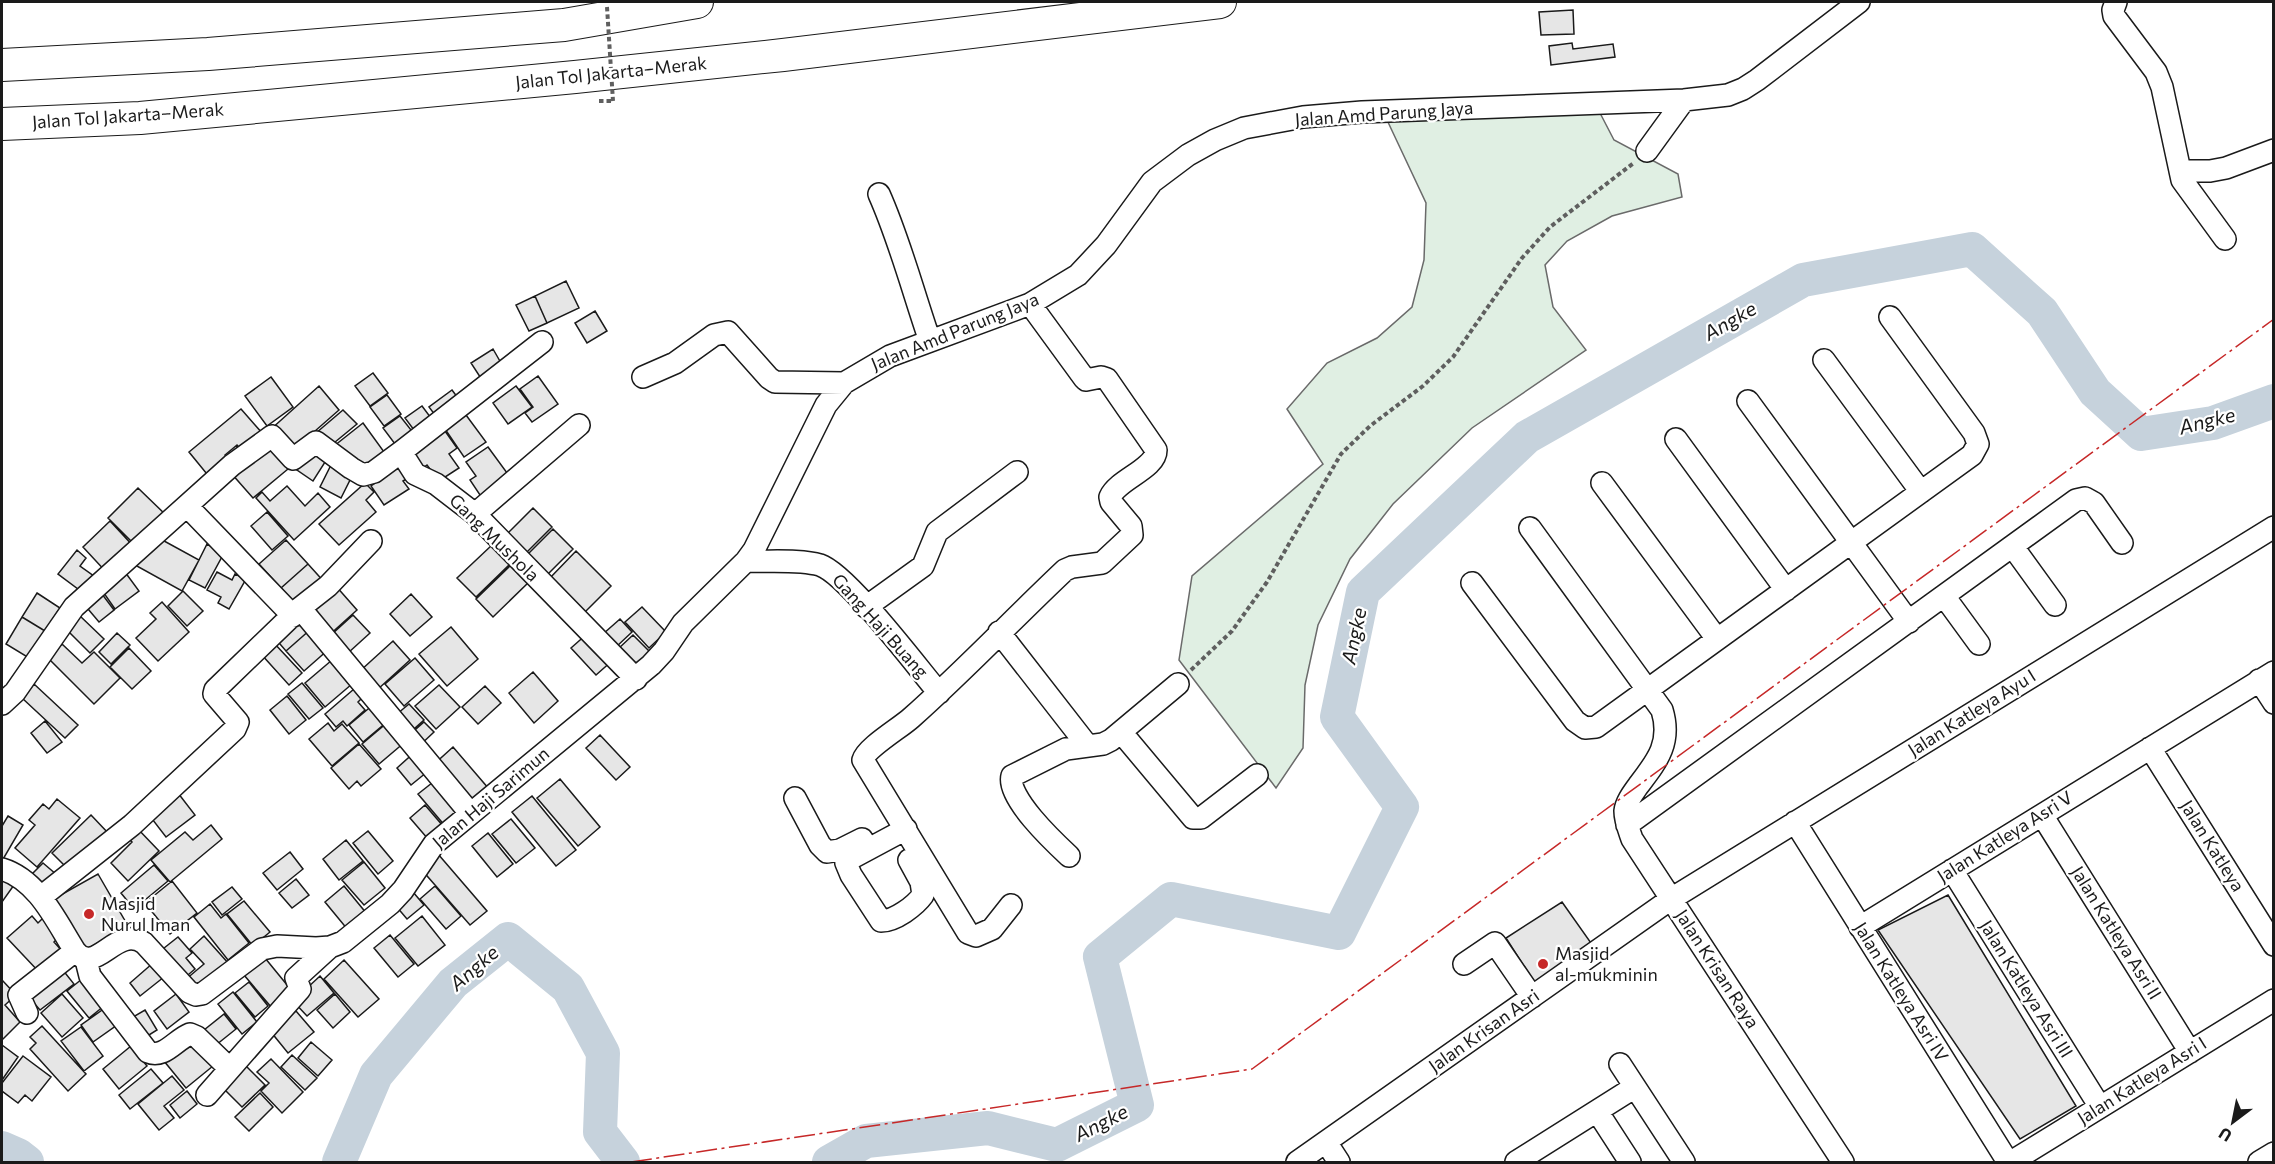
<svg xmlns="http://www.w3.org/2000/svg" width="2275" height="1164" font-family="Commissioner,sans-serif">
<rect width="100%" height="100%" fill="#fff"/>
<path fill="#e0efe3" stroke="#6a6a6a" stroke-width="1.5" d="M1600,113L1614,140L1678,174L1682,197L1612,216L1567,241L1545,265L1553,307L1586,350L1472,428L1393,504L1350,559L1318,625L1305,685L1303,748L1276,788L1179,660L1192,576L1323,464L1287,409L1327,363L1377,338L1412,307L1424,260L1426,203L1387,120Z"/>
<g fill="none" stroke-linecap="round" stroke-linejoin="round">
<path stroke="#c6d2dc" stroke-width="34" d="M2,1148L18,1155L27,1162
M339,1162L376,1075L453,983L508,939L568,988L603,1053L600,1132L623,1162
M829,1162L866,1141L988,1128L1057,1145L1137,1105L1100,957L1171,899L1339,933L1402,807L1337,717L1363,592L1527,437L1803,280L1972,249L2042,312L2095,392L2141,434L2213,423L2274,401"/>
</g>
<path fill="#e6e6e6" stroke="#1a1a1a" stroke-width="1.5" d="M1573,10L1574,34L1541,35L1539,12Z
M1572,43L1573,49L1613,44L1615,57L1551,65L1549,46Z
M566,281L579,308L547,323L535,296Z
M535,296L547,323L529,331L516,305Z
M595,311L607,331L587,343L575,323Z
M493,349L505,370L484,383L471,363Z
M373,373L388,393L370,406L355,386Z
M538,376L558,404L532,422L525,413L533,407L520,389Z
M271,377L293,407L267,426L245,396Z
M319,386L339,410L290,453L270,430Z
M516,386L532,407L508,424L493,403Z
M452,390L461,402L438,419L429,407Z
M387,395L401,414L384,426L370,407Z
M422,406L434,422L417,434L405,418Z
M241,409L263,434L242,451L237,445L225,455L231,462L211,479L189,452Z
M343,410L357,424L329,447L316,433Z
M466,415L486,442L464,457L445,429Z
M400,416L415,435L398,448L383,428Z
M363,423L387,456L363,474L334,446Z
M445,431L457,448L449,454L459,468L439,481L427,465L416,473L403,455L432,441Z
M266,443L288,469L253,498L231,473Z
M488,447L513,481L484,501L470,480L476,476L466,462Z
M311,448L327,459L313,481L297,470Z
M333,461L354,472L341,498L320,487Z
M403,464L411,476L403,481L409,489L384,505L371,486Z
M365,483L374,492L366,500L376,512L339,545L319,524Z
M287,486L305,506L318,493L330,507L294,540L256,498L262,492L270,501Z
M138,488L168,517L137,547L108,518Z
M533,508L552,527L524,555L505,536Z
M267,512L288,536L272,550L251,526Z
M110,521L135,548L108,574L83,547Z
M553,529L573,549L545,577L525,557Z
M155,536L199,560L182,591L135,565Z
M286,540L308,564L281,588L259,564Z
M207,544L224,553L205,588L189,580Z
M492,545L510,564L476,597L457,578Z
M77,550L86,558L80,566L98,579L86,595L58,574Z
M576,551L611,586L582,615L548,580Z
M513,563L530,581L493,617L476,599Z
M308,564L326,584L299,608L281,588Z
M125,572L139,591L115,609L101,589Z
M217,572L232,580L235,574L246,579L229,609L218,603L221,597L207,590Z
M335,585L357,610L327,637L304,612Z
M99,590L114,610L99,622L83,603Z
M183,591L203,611L187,626L168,606Z
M37,593L60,608L45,631L22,617Z
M411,594L432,617L410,636L390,614Z
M162,602L189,632L158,661L136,638L156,619L150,613Z
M642,607L666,632L649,648L625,622Z
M79,615L104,639L90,653L66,629Z
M298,615L311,629L286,651L274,637Z
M353,615L370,633L348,653L331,635Z
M22,617L45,631L29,658L6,644Z
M620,619L632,632L615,648L603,634Z
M451,627L478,659L447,686L419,654Z
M311,629L329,649L304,671L286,651Z
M117,633L130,645L111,664L99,652Z
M588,633L613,660L596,675L571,648Z
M633,635L650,652L635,666L619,648Z
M393,641L410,660L377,690L360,671Z
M273,642L302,673L289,685L261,654Z
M62,644L82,663L94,652L120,678L94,704L48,658Z
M129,648L151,671L132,689L110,667Z
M415,658L434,680L404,706L385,684Z
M332,660L352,684L325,707L305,683Z
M533,672L558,701L534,723L509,693Z
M302,683L323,708L309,719L288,694Z
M34,684L78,725L65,738L22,698Z
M439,685L460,707L436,729L415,706Z
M485,686L501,703L478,724L462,707Z
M354,689L362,698L358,702L365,710L347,726L343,721L336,727L325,714Z
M287,696L306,720L289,734L270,710Z
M374,704L388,721L363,742L349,725Z
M409,704L424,720L406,736L391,719Z
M45,721L62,742L47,753L31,733Z
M388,722L405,742L379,764L362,744Z
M424,722L434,732L417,748L407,737Z
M328,723L334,731L342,724L359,743L332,766L309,739Z
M600,735L630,767L616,780L586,748Z
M359,744L381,769L361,786L357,781L349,789L331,768Z
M453,747L489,789L468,808L432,766Z
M417,750L432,768L411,785L397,768Z
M437,779L464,811L446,827L418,794Z
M560,779L600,827L578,846L537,798Z
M178,793L195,815L166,837L149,815Z
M532,796L576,850L556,866L512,812Z
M57,799L80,818L37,867L15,848L35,825L29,820L43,804L49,809Z
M425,805L443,826L428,839L410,818Z
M91,815L109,834L71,872L52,853Z
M8,816L23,825L2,861V826Z
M511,819L535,848L516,863L492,834Z
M211,825L222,839L170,882L151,860L185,832L193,840Z
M136,827L159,851L128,881L111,863L132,842L126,836Z
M368,831L393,861L378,874L353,843Z
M488,833L513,864L497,877L472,846Z
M346,840L363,861L339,880L323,859Z
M290,852L303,869L277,890L263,873Z
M438,854L487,911L470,925L421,869Z
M364,862L385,888L364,905L342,880Z
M43,863L57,875L43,889L30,876Z
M154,865L168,881L134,909L121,893Z
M98,874L128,926L80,953L50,901Z
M2,879L14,885L2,902Z
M296,879L309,895L292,908L279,893Z
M172,881L197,913L170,934L145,903Z
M344,886L367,914L348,930L325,902Z
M435,886L461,916L446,929L420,899Z
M232,887L242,899L222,915L212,902Z
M413,892L424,905L407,919L396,906Z
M1948,895L2076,1106L2020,1139L1878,930Z
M244,901L270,932L253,946L227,914Z
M1562,902L1591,943L1536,985L1506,938Z
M210,904L221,918L226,914L249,943L228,960L194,917Z
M32,916L38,923L43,918L60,936L54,942L63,952L40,973L7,938Z
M422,916L445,945L418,966L395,938Z
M390,935L414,964L398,977L374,948Z
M204,936L229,964L196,993L185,980L204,964L190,949Z
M178,937L192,953L186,958L195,969L182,980L159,952Z
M265,958L292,991L272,1008L244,975Z
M344,960L379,999L358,1017L324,979Z
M153,963L164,977L140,996L130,983Z
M62,969L74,984L40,1010L28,996Z
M320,976L334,993L307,1016L293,1001Z
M82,979L104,1006L89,1018L67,991Z
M2,980L16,995L5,1005L20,1022L2,1040Z
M249,982L268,1006L255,1017L235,993Z
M233,992L257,1022L242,1034L218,1004Z
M62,994L83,1018L62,1037L41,1013Z
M176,994L189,1012L167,1029L154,1011Z
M335,994L350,1012L333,1028L317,1010Z
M105,1008L117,1025L93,1042L81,1025Z
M145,1010L157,1030L141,1040L128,1020Z
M296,1011L314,1032L288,1053L271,1032Z
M224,1014L236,1029L211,1049L199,1034Z
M42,1026L86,1074L68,1091L30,1049L36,1043L30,1037Z
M81,1027L103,1056L84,1071L61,1041Z
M191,1039L213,1066L186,1088L164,1061Z
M311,1042L332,1060L318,1076L298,1058Z
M2,1045L18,1057L2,1080Z
M131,1046L147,1066L119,1089L103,1069Z
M292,1055L317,1078L305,1090L281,1067Z
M23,1056L51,1077L32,1101L25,1095L18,1103L2,1091V1083Z
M271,1059L303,1092L282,1113L261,1091L269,1083L257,1072Z
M244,1064L265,1085L242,1107L221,1086Z
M151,1069L163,1083L130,1109L119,1095Z
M172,1076L184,1090L164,1106L174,1118L159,1130L138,1104Z
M187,1091L197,1104L180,1118L170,1105Z
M260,1093L273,1107L249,1131L235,1117Z"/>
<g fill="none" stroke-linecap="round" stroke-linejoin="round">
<defs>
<path id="minor" d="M2116,2L2113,10L2114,16L2156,72L2162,87L2182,180L2225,239
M1647,151L1684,100
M2180,171H2210L2226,168L2274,150
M879,194C900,241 913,292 930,341
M542,342L401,452L415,474L436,484L475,514L636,679
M1824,360L1921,492
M643,377L675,363L714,335L728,332L769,378L775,382L844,383
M1748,401L1909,622
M1676,439L1786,590
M1602,483L1717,639
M187,506L293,616
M475,514L579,425
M1530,528L1662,710C1672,743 1657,761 1638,786C1633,793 1626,802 1625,811C1625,821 1629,830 1632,839L1843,1162
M2013,547L2055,605
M746,561C768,562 800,559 820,565C847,574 917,667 939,693
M1472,583L1575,721L1585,728L1596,727L1972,455L1978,444L1974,433L1890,317
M1944,596L1979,644
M866,607L923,566L937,532L1017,472
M300,608L470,813
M999,632L1087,745
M2259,680L2274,703
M2,704L15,692L74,607L232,465L272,436L293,459L316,442L351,468L363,475L374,472L401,452
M1121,732L1193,818H1201L1257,775
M2150,748L2274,945
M795,798L820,845L827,852L840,850L862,839
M2042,815L2190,1052
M1795,822L2008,1162
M1627,825L2076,500L2085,498L2094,503L2122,543
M906,829L850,859L846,863L851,875L881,921C895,921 915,906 923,895L921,882L909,860
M1069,856C1054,842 1006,797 1012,776L1066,749L1103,744L1111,740L1178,684
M2,869C38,880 56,921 75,951C96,977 116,924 144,943L189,992L196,995L202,994L262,949L277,946L316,948L330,947L343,942L390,904L403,890L434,844L651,665L664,651L683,623L746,561L754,550L826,405L844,383L890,356L1030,304L1078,275L1106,245L1152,182L1188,155L1215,140L1244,128L1303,117L1362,112L1684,100L1728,95L1743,89L1757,80L1859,2
M1952,870L2100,1107
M41,897L132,825L235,729L238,722L214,694L215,690L300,608L328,586L371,541
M1011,905L992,929L976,936L968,933L863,760C866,748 900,728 911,718C964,671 1013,619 1065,570L1072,567L1102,563L1132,535L1131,526L1111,502L1110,497C1118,479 1156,469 1156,450L1107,379L1101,377L1086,380L1084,378L1030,304
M1860,927L2274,672
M86,960L90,976L148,1052C164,1059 175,1040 190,1034L197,1037L229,1068
M1464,964L1495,943L1532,997
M27,1013L19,995L75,951
M1620,1064L1684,1162
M207,1095L300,989L296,978L330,947
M1597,1111L1630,1162
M1326,1142L1339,1162
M1297,1162L1671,899L2274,527
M1516,1162L1635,1087
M2011,1162L2274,1000
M2259,1162L2274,1153"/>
<path id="highway" d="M2,65L208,54L564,25L697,2
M2,124L140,118L575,77L783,55L1220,2"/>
</defs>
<use href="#minor" stroke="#1a1a1a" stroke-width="24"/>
<use href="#highway" stroke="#1a1a1a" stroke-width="34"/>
<path stroke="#5f5f5f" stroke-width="4" stroke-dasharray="4.5 3" stroke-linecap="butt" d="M599,101H613
M1191,670L1232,631L1267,582L1341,454L1370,426L1423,386L1453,357L1522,258L1550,227L1635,162"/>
<use href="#minor" stroke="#fff" stroke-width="21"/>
<use href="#highway" stroke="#fff" stroke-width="32"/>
<path stroke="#5f5f5f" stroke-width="4" stroke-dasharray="4.5 3" stroke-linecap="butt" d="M607,7L613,101"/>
<path stroke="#c62828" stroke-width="1.5" stroke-dasharray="21 4.5 3 4.5" stroke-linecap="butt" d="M631,1162L1252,1069L2274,319"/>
</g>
<g fill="#c62828" stroke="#fff" stroke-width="2">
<circle cx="89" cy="914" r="6"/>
<circle cx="1543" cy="964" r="6"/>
</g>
<g text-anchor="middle" stroke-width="4.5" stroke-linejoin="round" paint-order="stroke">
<g font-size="18" fill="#1a1a1a" stroke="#fff">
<text transform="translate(611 73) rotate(-6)" y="6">Jalan Tol Jakarta–Merak</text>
<text transform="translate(1384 114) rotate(-4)" y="6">Jalan Amd Parung Jaya</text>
<text transform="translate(128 116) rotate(-4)" y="6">Jalan Tol Jakarta–Merak</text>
<text transform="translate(955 332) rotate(-22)" y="6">Jalan Amd Parung Jaya</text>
<text transform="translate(494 538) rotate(44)" y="6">Gang Mushola</text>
<text transform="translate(880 626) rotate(48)" y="6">Gang Haji Buang</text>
<text transform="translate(1972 713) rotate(-32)" y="6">Jalan Katleya Ayu I</text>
<text transform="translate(491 798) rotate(-40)" y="6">Jalan Haji Sarimun</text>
<text transform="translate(2005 837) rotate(-32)" y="6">Jalan Katleya Asri V</text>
<text transform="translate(2212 846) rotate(58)" y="6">Jalan Katleya</text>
<text transform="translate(2116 933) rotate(58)" y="6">Jalan Katleya Asri II</text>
<text transform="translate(1717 969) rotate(57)" y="6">Jalan Krisan Raya</text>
<text transform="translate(2026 989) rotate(58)" y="6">Jalan Katleya Asri III</text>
<text transform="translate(1901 992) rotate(58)" y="6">Jalan Katleya Asri IV</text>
<text transform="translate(1484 1031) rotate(-35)" y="6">Jalan Krisan Asri</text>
<text transform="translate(2142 1081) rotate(-32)" y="6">Jalan Katleya Asri I</text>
</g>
<g font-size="18" fill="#1a1a1a" stroke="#fff" text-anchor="start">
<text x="101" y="910">Masjid<tspan x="101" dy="21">Nurul Iman</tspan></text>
<text x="1555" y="960">Masjid<tspan x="1555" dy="21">al-mukminin</tspan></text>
</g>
<g font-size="20" font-style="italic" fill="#1a1a1a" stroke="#fff">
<text transform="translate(1730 321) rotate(-30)" y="7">Angke</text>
<text transform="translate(2207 421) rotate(-14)" y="7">Angke</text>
<text transform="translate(1354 636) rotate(-78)" y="7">Angke</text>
<text transform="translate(474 968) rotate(-41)" y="7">Angke</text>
<text transform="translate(1101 1123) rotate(-27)" y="7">Angke</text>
</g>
</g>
<rect width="2275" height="1164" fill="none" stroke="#1a1a1a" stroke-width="6"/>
<g transform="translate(2233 1122) rotate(212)" stroke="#ffffff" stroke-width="4.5" paint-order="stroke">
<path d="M0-4.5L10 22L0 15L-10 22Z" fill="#1a1a1a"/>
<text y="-9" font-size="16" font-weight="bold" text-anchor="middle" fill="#1a1a1a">U</text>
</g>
</svg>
